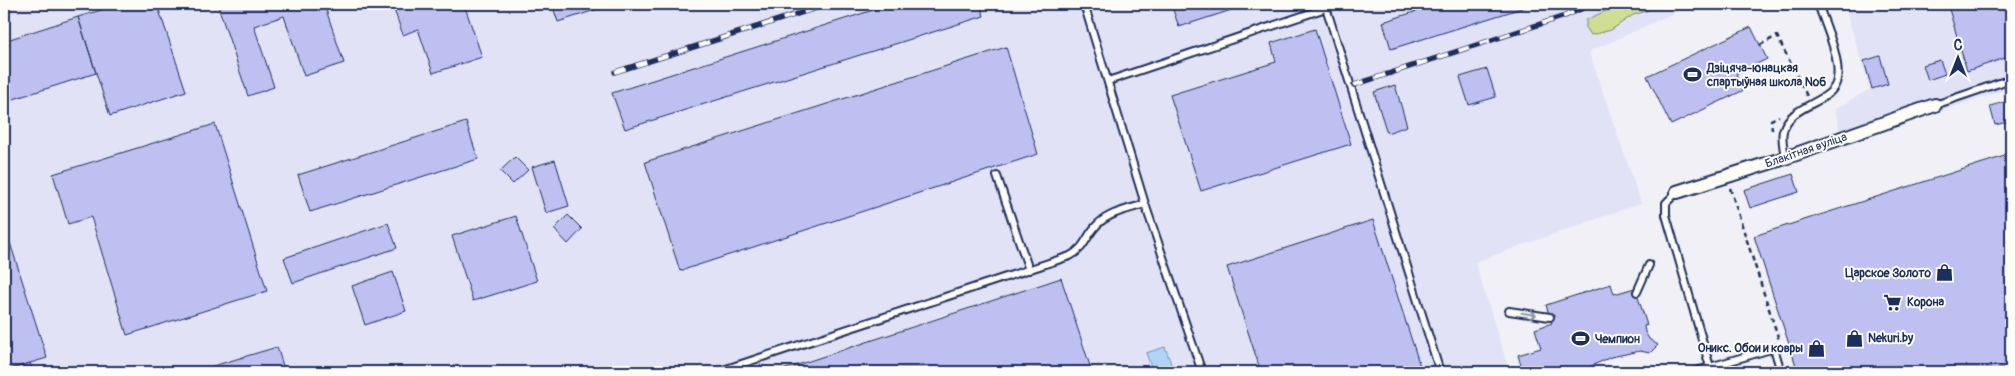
<svg xmlns="http://www.w3.org/2000/svg" width="2015" height="376" font-family="Pangolin,sans-serif">
<rect width="100%" height="100%" fill="#f0f0f6"/>
<filter id="ink" filterUnits="userSpaceOnUse"><feTurbulence type="fractalNoise" baseFrequency=".02" numOctaves="2"/><feDisplacementMap in="SourceGraphic" scale="10" xChannelSelector="R" yChannelSelector="G"/><feConvolveMatrix kernelMatrix="1 2 1 2 8 2 1 2 1" color-interpolation-filters="sRGB"/></filter>
<g filter="url(#ink)">
<path fill="#e1e2f5" d="M4,4H1693L1589,52L1641,203L1475,262L1509,370L1503,372H4L46,358L4,224Z
M1844,4H2011V88L1938,112L1935,105L1840,133L1835,109L1870,89Z"/>
<path fill="#d0de92" stroke="#768678" d="M1621,4H1668L1633,15L1611,30L1591,35L1586,27V20Z"/>
<path fill="#afd4f8" stroke="#7492ba" d="M1165,347L1174,372H1153L1146,353Z"/>
<path fill="#bec0f2" stroke="#1b2f5e" d="M121,4H157L186,91L110,116L78,17Z
M226,4H324L344,63L304,76L284,16L254,26L274,87L248,96L218,6Z
M392,4H464L482,57L433,73L418,29L403,35Z
M552,4H614L558,22Z
M892,4H980L984,16L625,129L612,93Z
M1171,4H1250L1179,27Z
M1439,4H1535L1391,49L1383,22Z
M1967,4H2011V56L1967,71L1949,9Z
M78,17L96,73L4,102V41Z
M1751,27L1767,59L1736,74L1744,90L1671,125L1647,76Z
M1315,29L1351,144L1201,191L1170,95L1276,62L1271,43Z
M1006,47L1038,154L680,271L645,162Z
M1880,56L1888,84L1872,89L1864,61Z
M1940,60L1945,74L1928,80L1923,65Z
M1487,69L1496,97L1469,105L1460,77Z
M1395,85L1407,126L1387,133L1374,92Z
M2009,101L2011,121L1995,125L1990,106Z
M466,122L478,159L310,212L298,175Z
M215,124L267,291L127,335L91,217L68,224L53,174Z
M2011,154V370V367L1995,372H1798L1754,236Z
M515,157L528,170L513,184L500,171Z
M555,160L569,206L546,213L532,167Z
M1793,174L1799,192L1750,208L1744,190Z
M568,215L582,229L568,244L554,229Z
M516,216L537,281L473,301L452,236Z
M1373,220L1422,372H1261L1227,267Z
M388,223L397,248L293,283L284,258Z
M4,224L47,358L4,371Z
M393,272L406,311L365,325L352,286Z
M1061,278L1092,372H776Z
M1611,284L1614,294L1635,288L1647,325L1644,326L1645,332L1649,339L1658,345L1650,353L1640,351L1611,357L1578,372H1523L1518,355L1541,348L1535,329L1552,323L1546,305Z
M277,347L285,372H193Z
M30,363L33,372H4V371Z"/>
<g fill="none" stroke-linecap="round" stroke-linejoin="round">
<defs>
<path id="service" d="M1084,4L1145,204L1202,372
M1325,4L1440,372
M1108,81L1326,8
M1935,105L2011,79
M1785,158C1784,149 1781,139 1783,131C1790,103 1834,104 1837,79C1841,59 1825,24 1818,4
M997,176L1029,270
M1677,192L1666,203V215L1710,367L1693,372
M1637,292L1649,265
M1509,311L1550,317
M1710,367L1774,348L1781,372
M717,372L1070,256C1086,248 1086,235 1098,224C1110,212 1130,209 1145,204"/>
<path id="minor" d="M1677,192L1785,158L1935,105"/>
</defs>
<use href="#service" stroke="#1b2f5e" stroke-width="10"/>
<use href="#minor" stroke="#1b2f5e" stroke-width="16"/>
<path stroke="#1b2f5e" stroke-width="2.5" stroke-dasharray="5 4" stroke-linecap="butt" d="M1760,45L1777,36L1807,96
M1772,130L1771,120L1779,116
M1730,188L1779,340"/>
<use href="#service" stroke="#fdfcf7" stroke-width="6"/>
<use href="#minor" stroke="#fdfcf7" stroke-width="12"/>
<defs>
<path id="rail" d="M615,72L829,4
M1354,85L1565,16L1592,4"/>
</defs>
<use href="#rail" stroke="#1b2f5e" stroke-width="5.5"/>
<use href="#rail" stroke="#fdfcf7" stroke-width="4" stroke-dasharray="11" stroke-linecap="butt"/>
</g>
<defs><path id="oneway-shaft" d="M-6 0H5M1.5-3L5.5 0L1.5 3" fill="none" stroke-width="1.6" stroke-linecap="round" stroke-linejoin="round" transform="scale(1.25)"/></defs>
<use stroke="#8c96aa" href="#oneway-shaft" transform="translate(1529 314) rotate(9)"/>
</g>
<defs>
<symbol id="stadium-bare" viewBox="-9 -9 18 18"><path d="M0-5a6.5 5 0 1 0 0 10a6.5 5 0 1 0 0-10ZM-3.5-1.8h7v3.6h-7Z" fill="#1b2f5e" stroke="#fdfcf7" stroke-width="2.5" paint-order="stroke"/></symbol>
<symbol id="shop-bare" viewBox="-9 -9 18 18"><path d="M-5-2.5h2.3a2.7 3.5 0 0 1 5.4 0H5L5.5 6h-11ZM-1.5-2.5h3a1.5 2.3 0 0 0-3 0Z" fill="#1b2f5e" stroke="#fdfcf7" stroke-width="2.5" paint-order="stroke"/></symbol>
<symbol id="supermarket-bare" viewBox="-9 -9 18 18"><path d="M-6-5.5h2.5l.6 2H6L4.5 2H-2.5L-4.4-4H-6ZM-1.5 3.2a1.3 1.3 0 1 0 .1 0ZM3 3.2a1.3 1.3 0 1 0 .1 0Z" fill="#1b2f5e" stroke="#fdfcf7" stroke-width="2.5" paint-order="stroke"/></symbol>
</defs>
<g fill-rule="evenodd">
<use href="#stadium-bare" x="1680" y="62" width="25" height="25"/>
<use href="#shop-bare" x="1932" y="260" width="25" height="25"/>
<use href="#supermarket-bare" x="1880" y="290" width="25" height="25"/>
<use href="#shop-bare" x="1842" y="326" width="25" height="25"/>
<use href="#stadium-bare" x="1568" y="326" width="25" height="25"/>
<use href="#shop-bare" x="1804" y="336" width="25" height="25"/>
</g>
<g text-anchor="middle" stroke-width="4" stroke-linejoin="round" paint-order="stroke">
<g font-size="12" font-weight="bold" fill="#1b2f5e" stroke="#fdfcf7" text-anchor="start">
<text x="1707" y="72">Дзіцяча-юнацкая<tspan x="1707" dy="14">спартыўная школа №6</tspan></text>
<text x="1931" y="277" text-anchor="end">Царское Золото</text>
<text x="1907" y="306">Корона</text>
<text x="1868" y="342">Nekuri.by</text>
<text x="1595" y="343">Чемпион</text>
<text x="1803" y="352" text-anchor="end">Оникс. Обои и ковры</text>
</g>
<g font-size="12" fill="#1b2f5e" stroke="#fdfcf7">
<text transform="translate(1806 150) rotate(-19)" y="4">Блакітная вуліца</text>
</g>
</g>
<rect width="2015" height="376" fill="none" stroke="#fdfcf7" stroke-width="20"/>
<rect x="10" y="10" width="1995" height="356" fill="none" stroke="#1b2f5e" stroke-width="2" filter="url(#ink)"/>
<g transform="translate(1958 58)" stroke="#fdfcf7" stroke-width="4" paint-order="stroke">
<path d="M0-4L9 19L0 12L-9 19Z" fill="#1b2f5e"/>
<text y="-8" font-size="14" font-weight="bold" text-anchor="middle" fill="#1b2f5e">С</text>
</g>
</svg>
